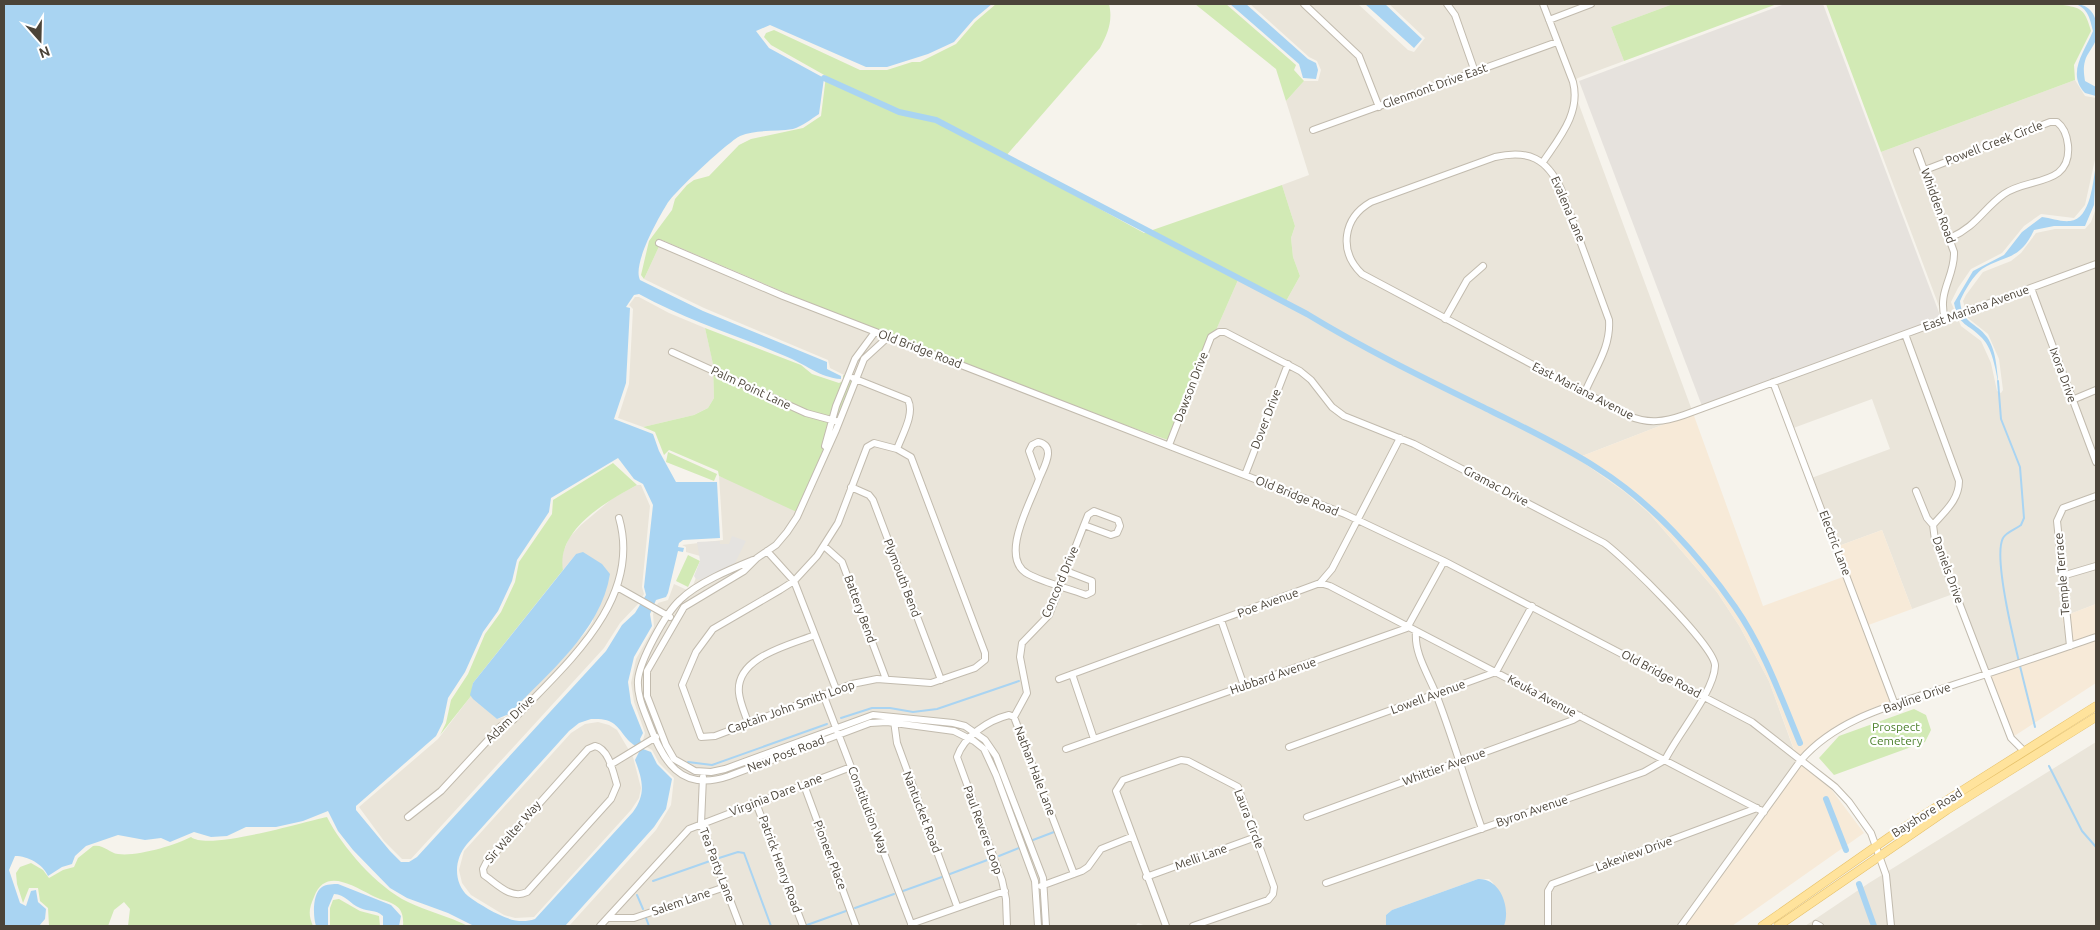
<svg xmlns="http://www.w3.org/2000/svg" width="2100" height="930" font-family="Ubuntu,sans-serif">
<rect width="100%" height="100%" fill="#f6f3ec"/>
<path fill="#eae5da" d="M1250,4H1358L1408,50L1414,52L1425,38L1389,4H1673L1611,27L1624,61L1578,78L1571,83L1693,413L1577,458L1625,492L1649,513L1717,592L1740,627L1769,681L1799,764L1678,926H1504L1506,913L1493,883L1489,879H1478L1392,910L1386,915V926H1146L1138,923L1135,926H569L656,830L671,805L674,778L659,763L652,750L645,746L643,740L645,733L634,702L631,683L636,659L654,627L653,614L658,603L668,600L674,584L687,590L692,588L702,562L700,556L686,552V547L682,545L723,540L719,476L724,478L854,380L830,368L828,360L704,308L644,279L662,240L959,367L1168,440L1238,280L1285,303L1300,276L1293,257L1291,238L1295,226L1282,185L1309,175L1286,101L1304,81H1318L1321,70L1317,61L1309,57Z
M2075,80L2085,96L2096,98V155L2085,205L2074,218L2041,214L2024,226L2002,253L1971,269L1958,288L1951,302L1961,326L1981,341L1991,363L1997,391L2001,393L2003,390L1999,359L1988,334L1968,318L1963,301L1966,295L1983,272L2011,261L2021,253L2036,233L2055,229H2085L2091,222L2096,208V604L2062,617L2068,647L1984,676L1953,594L1912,609L1882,530L1833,548L1806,480L1890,449L1872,399L1788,430L1770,384L1943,317L1881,152Z
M635,297H639L669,313L705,328L713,363L714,398L708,408L694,415L643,427L618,418L629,384L633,309L629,305Z
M637,485H641L650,506L642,587L644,594L638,604L620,623L604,648L411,859H402L384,841L359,807L438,739L471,696L497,719L505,717L586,632L593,621L576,554L563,570L561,561L564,550L569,538L581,525L613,498Z
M598,722L609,725L617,730L633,757L641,788L639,798L631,810L534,917L515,918L504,915L471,895L462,883L459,870L464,851L571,733L585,724Z
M2096,742V926H1805L1869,883Z"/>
<path fill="#f7ead8" d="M1693,413L1763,606L1843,577L1833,548L1882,530L1912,609L1863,627L1892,706L1818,740L1799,763L1831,789L1864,833L1732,926H1678L1799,763L1769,681L1740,627L1717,592L1649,513L1625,492L1577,458Z
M2096,604V683L2008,740L1984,676L2068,647L2062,617Z"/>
<path fill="#e6e2dd" d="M1785,4H1823L1941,318L1702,406L1579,81Z"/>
<path fill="#d2eab5" d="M996,4H1109C1113,21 1108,33 1100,48L1005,157L1144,233L1282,185L1295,226L1291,238L1293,257L1300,276L1285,303L1238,280L1168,440L959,367L662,240L644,279L641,275L649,241L672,210L675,199L687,185L694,180L709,176L739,145L751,139L803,128L821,116L826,76L771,45L764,37L766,33L774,30L860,70H887L912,62H920L956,44L975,22Z
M1195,4H1226L1296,65L1294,70L1304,81L1286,101L1276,69Z
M1673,4H1777L1624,61L1611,27Z
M1826,4H2057C2080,8 2084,6 2091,31L2074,65L2075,80L1881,152Z
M705,328L801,365L812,374L839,383L843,381V375L854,380L801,514L719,476L718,471L669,450L664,455L655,432L643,427L694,415L708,408L714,398L713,364Z
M668,452L717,474L714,481L666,462Z
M613,463L637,485C607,501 556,530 563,570L473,683L471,696L440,735L446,723L451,700L468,674L485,634L501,612L515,582L519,562L552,514L553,500Z
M688,555L700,561L688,587L676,581Z
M1914,709L1926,715L1931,730L1925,742L1834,775L1819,758L1839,736Z
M327,817C342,847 377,887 408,902C427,911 448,916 468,926H403C405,901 388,904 371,895C351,885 325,868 314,897C309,909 308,914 313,926H128L130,909L124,902L114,910L108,926H49L48,908L40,901L38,888H29L23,903L17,884L16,873L20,867L31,863L43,870L49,878L63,870L74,867L78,858L93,846C104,844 109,853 118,854C136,857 176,845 191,837C208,851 303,822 327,817Z
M339,899L360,911L379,916L380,926H330V908L333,900Z"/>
<path fill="#e5e3e0" d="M732,536L746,541L735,563L701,580L696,579L694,576L700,561L697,542L720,541V544H729Z"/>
<path fill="#a9d4f2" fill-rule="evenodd" d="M4,4H992L974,19L954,42L928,54L887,67H866L770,25L756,31L769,48L824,78L819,114C811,119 803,126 793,129C776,132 756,129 740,136C728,142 675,191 667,204C659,217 632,264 640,280L703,311L827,362V369L841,376V379C820,378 804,363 785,356C736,335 686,320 639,294L634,295L626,307L630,308L626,383L614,419L653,434L659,451L676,482H717L720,538L683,540L679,543L678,547L684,548L683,552L678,551L668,593L666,597L656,600L650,614L652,626L634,657L628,682L631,703L643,733L640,739L643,749L651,752L657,764L672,779L666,809L654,827L565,926H474L448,913L407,898L390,888L353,850L338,831L328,811L303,821L276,827H246L227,836L211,837L194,832L170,842L161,838L145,840L118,835L86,846L75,856L72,864L62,867L48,876C43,864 28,856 15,856L9,870L20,903L26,906L31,891L36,890L38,902L46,909L45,919L39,926H4ZM618,458L634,479L643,484L653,505L644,587L646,595L635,613L622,625L606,651L417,857L409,862H401L390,851L356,810V806L436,736L443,722L448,698L465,672L483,632L498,611L512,581L517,560L549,512L551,498ZM591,719C614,718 616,725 628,740C633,745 636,745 639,752L635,760C643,781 646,794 633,812L535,919C518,925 503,917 488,909C482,905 474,901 468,896C453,882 454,859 467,844L569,731L579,723Z
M1230,4H1246L1308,59L1316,63L1318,70L1316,79L1303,78L1299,64Z
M1365,4H1385L1422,39L1414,48Z
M2075,4C2093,4 2100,22 2096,39C2094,47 2087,53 2085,61C2083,68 2084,74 2085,81L2096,87V96L2085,93C2066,73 2085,51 2093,31C2090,19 2088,8 2075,4Z
M2096,164L2094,205L2085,226H2054L2034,230C2020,261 2004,255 1982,269C1973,276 1965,290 1960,301C1962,324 1976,322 1987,337C1998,353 1996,373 2000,390C1996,375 1994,350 1982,338C1968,323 1959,327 1954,303L1973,271L2004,255L2022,232L2042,217C2051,218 2061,222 2070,221C2091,219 2093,181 2096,164Z
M583,552L602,564L610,574C601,631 547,674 509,714L497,719L473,699L470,695L473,683L576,554Z
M1478,879C1500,878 1511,907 1504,926H1386V915L1392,910Z
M338,884L391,905L401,916L399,926H383V916C375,909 369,912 360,908C350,904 345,894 334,894L328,908V926H316C313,916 312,894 322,887C326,884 334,884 338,884Z"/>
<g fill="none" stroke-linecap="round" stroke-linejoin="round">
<path stroke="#a9d4f2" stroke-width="2" d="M1998,381L2001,419L2020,467L2024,518L2021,525C2016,529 2006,532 2003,538C1990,562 2028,695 2035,727
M841,718L872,708H890L913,712L937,709L1019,681
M688,762L712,765L827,724
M2049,766L2082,831L2096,847
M1033,840L1054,832
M999,856L1019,848
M719,858L738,852L744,853L771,926
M950,874L990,859
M653,881L710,861
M903,891L942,877
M637,895L643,909
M855,908L894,894
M646,918L649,926
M807,925L846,911"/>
<path stroke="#a9d4f2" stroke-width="6" d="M824,78L899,112L936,120L1307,314C1366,350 1428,380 1491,411C1527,429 1563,446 1597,468C1651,502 1699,555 1735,607C1763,647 1781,697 1800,743
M1826,799L1846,850
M1859,884L1874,926"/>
<defs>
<path id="minor" d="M1304,4L1359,56L1379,107
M1447,4L1455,15L1475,72
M1543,4L1573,82C1581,113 1559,138 1543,162
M1549,20L1591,4
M1313,130L1557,42
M1917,151L1954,252C1955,277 1937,291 1945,319
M1925,170L2050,122H2057C2065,128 2067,136 2068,145C2072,187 2027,177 2004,194C1983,209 1977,226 1950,238
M659,243L783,296L1345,514L1444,561L1752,722L1835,787L1849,802L1871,833L1886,875L1891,926
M2031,288L2096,462
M1445,319L1467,280L1483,266
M1905,334L1959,481C1959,500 1945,511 1933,525L1935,540L2011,738L2024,751
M888,337L864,359L836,430L797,517L787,532L776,545L757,558L744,571L684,607L647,671V696L666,745L674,759L695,771L711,772L725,769L873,715L953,723L965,726L985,740L996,756L1043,878L1046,926
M672,352L806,413L839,422
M853,378L908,400C915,414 902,435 897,449
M1773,382L1895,705
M1585,392C1595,368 1611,347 1609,320L1561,189C1547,159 1529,149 1495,157L1371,202C1343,218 1338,251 1362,274L1629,416C1648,424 1664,422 1684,415L2096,264
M2072,400L2096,390
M1038,442C1057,446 1044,467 1039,479L1029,451L1032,445Z
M874,443L897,449L911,457L985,653V660L975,668L931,683L877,679L852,684L715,736L701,737L682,685L696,652L713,629L780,590L794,581L817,556L838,523L867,447Z
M1169,445L1211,337L1219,332H1225L1300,371L1311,380L1332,407L1344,416L1414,444L1604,543C1624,557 1716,647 1715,666C1714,692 1677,735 1665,760L1644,772L1326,883
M825,446L836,406L855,359L875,332
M1245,475L1288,364
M1039,479C1031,502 998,558 1028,574C1045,583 1067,588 1086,595L1092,592V581L1066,571
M851,487L869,495L873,500L941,680
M1916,491L1927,518L1933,525
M1094,511L1118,520L1120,526L1117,533L1111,535L1084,525L1088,515Z
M824,546L842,562L886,679
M767,551L794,581L836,689
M753,560C731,569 697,583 680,600C665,614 640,660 638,680C637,695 643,708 648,721C663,761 680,793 729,776L870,723L887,722L954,731L974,741L984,749L996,775L1035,881L1038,926
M2062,576L2096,566
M1320,583L1330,586L1764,812
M617,587L670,617
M1221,620L1244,686
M1416,632C1414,653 1428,674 1436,694C1453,738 1466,784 1482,829
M2070,646L2057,521L2063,508L2096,496
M1072,674L1094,739
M1059,679L1320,583L1332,569L1400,438
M823,694L912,926
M1014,717L1027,693L1020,657L1022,643L1049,615L1084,525
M894,721L897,743L957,906
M748,723C745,713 740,703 739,693C735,657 790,645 815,635
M595,746C609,749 613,772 617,785L611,799L527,892C511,900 497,884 484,875L483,869L486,863L588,749Z
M1289,747L1496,672L1532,606
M1066,749L1407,628L1444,561
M610,765L656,737
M703,777L701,823L740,926
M804,785L856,926
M756,803L803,926
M408,817L441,791L501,726L513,720C563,666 643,602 619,518
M1307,817L1573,720L1580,716
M1146,877L1256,837
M1041,886L1082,871L1088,867L1101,849L1131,837
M608,918H634L725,887
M911,924L1005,891
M1816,924L1820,926
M600,926L689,829L851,767
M1007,926L1006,899L1002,880L957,757C964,736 989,720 1009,715L1014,717L1074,874
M1166,926L1116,791L1123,780L1181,760L1188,761L1238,787L1274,887L1273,894L1268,900L1193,926
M1548,926V891L1552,884L1757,808
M1681,926L1801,760C1840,715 1902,703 1956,684C2003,669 2049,653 2096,637"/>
<path id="major" d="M1762,926L1895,833L2096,706
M1778,926L1947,810L2096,717"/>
</defs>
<use href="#minor" stroke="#c2bbae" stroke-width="8"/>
<use href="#major" stroke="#e6c16a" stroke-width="9"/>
<use href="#minor" stroke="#fff" stroke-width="6"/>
<use href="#major" stroke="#ffe39c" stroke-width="8"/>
</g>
<g text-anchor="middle" stroke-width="4.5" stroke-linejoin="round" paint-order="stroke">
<g font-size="12" fill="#4b4439" stroke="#fff">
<text transform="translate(1435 86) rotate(-20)" y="4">Glenmont Drive East</text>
<text transform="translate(1994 143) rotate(-21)" y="4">Powell Creek Circle</text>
<text transform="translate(1938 206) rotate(70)" y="4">Whidden Road</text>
<text transform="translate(1568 209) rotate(67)" y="4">Evalena Lane</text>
<text transform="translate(1976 308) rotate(-20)" y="4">East Mariana Avenue</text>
<text transform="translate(920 349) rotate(21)" y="4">Old Bridge Road</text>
<text transform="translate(2063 375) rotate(70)" y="4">Ixora Drive</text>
<text transform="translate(1191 387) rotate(-69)" y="4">Dawson Drive</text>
<text transform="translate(751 388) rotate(25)" y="4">Palm Point Lane</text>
<text transform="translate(1583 391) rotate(27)" y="4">East Mariana Avenue</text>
<text transform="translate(1266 419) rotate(-69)" y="4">Dover Drive</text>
<text transform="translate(1496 486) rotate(28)" y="4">Gramac Drive</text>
<text transform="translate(1297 496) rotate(22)" y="4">Old Bridge Road</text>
<text transform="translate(1835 543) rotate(69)" y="4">Electric Lane</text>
<text transform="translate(1948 570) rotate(70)" y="4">Daniels Drive</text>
<text transform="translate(2062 574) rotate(-95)" y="4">Temple Terrace</text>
<text transform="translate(902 578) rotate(69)" y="4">Plymouth Bend</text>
<text transform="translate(1060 582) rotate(-67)" y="4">Concord Drive</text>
<text transform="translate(1268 603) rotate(-20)" y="4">Poe Avenue</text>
<text transform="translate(860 609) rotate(70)" y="4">Battery Bend</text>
<text transform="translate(1661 674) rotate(28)" y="4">Old Bridge Road</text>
<text transform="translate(1273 676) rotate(-19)" y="4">Hubbard Avenue</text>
<text transform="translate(1542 696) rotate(28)" y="4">Keuka Avenue</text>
<text transform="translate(1428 697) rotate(-20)" y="4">Lowell Avenue</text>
<text transform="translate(1917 698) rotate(-19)" y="4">Bayline Drive</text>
<text transform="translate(791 707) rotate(-20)" y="4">Captain John Smith Loop</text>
<text transform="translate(510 719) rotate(-44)" y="4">Adam Drive</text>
<text transform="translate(786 754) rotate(-21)" y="4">New Post Road</text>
<text transform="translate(1444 767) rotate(-20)" y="4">Whittier Avenue</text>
<text transform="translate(1035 771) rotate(69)" y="4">Nathan Hale Lane</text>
<text transform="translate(776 795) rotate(-21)" y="4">Virginia Dare Lane</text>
<text transform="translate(868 810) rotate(69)" y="4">Constitution Way</text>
<text transform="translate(1532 811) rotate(-19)" y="4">Byron Avenue</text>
<text transform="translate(922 812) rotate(69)" y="4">Nantucket Road</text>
<text transform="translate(1927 813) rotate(-32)" y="4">Bayshore Road</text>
<text transform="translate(1249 819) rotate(69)" y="4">Laura Circle</text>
<text transform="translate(983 830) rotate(70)" y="4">Paul Revere Loop</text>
<text transform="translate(513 832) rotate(-49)" y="4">Sir Walter Way</text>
<text transform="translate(1634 854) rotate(-20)" y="4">Lakeview Drive</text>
<text transform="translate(830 855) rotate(69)" y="4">Pioneer Place</text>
<text transform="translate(1201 857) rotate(-20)" y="4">Melli Lane</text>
<text transform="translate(780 864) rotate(70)" y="4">Patrick Henry Road</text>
<text transform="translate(717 865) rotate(69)" y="4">Tea Party Lane</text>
<text transform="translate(681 902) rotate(-19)" y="4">Salem Lane</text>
</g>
<g font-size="12" fill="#4a7f2a" stroke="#fff">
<text x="1896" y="731">Prospect<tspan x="1896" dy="14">Cemetery</tspan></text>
</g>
</g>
<rect width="2100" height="930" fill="none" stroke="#4b4439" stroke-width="10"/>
<g transform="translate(40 40) rotate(160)" stroke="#ffffff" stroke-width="4" paint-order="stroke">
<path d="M0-4L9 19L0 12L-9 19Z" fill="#4b4439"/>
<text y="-8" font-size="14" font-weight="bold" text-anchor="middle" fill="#4b4439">N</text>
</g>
</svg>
